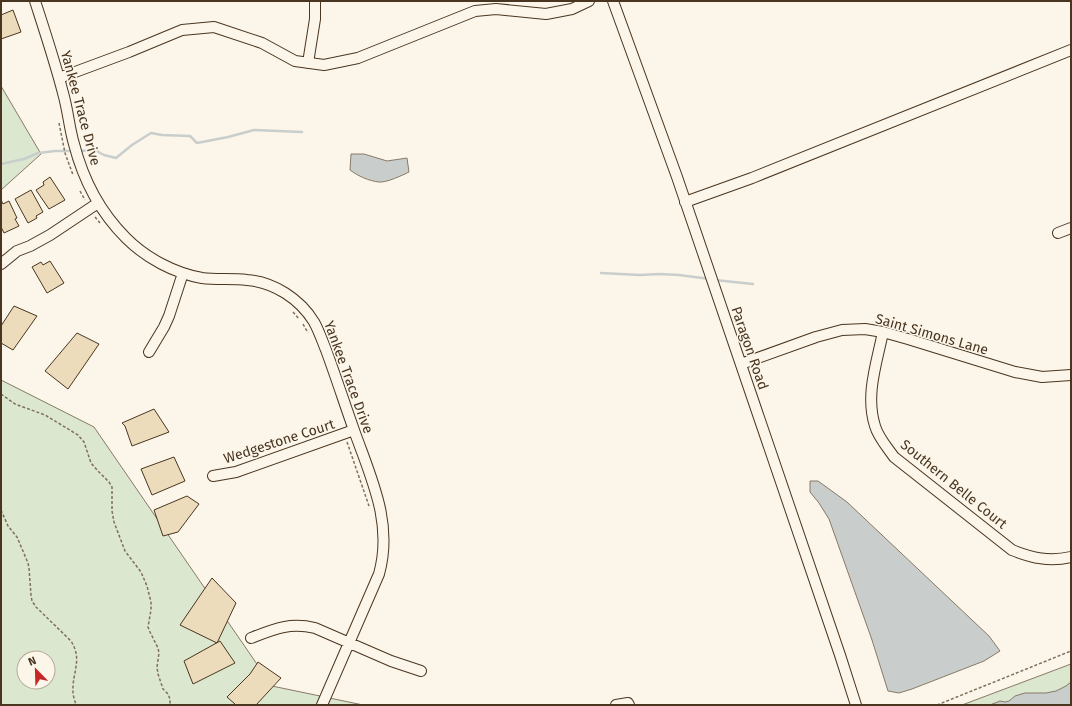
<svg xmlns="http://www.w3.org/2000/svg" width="1072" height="706" font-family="'Fira Sans',sans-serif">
<rect width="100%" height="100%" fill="#fbf6e9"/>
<path fill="#dce7d0" stroke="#887966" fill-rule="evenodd" d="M1,86L41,154L1,190Z
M1,380L94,427L272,686L363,705H1ZM24,658H48V682H24Z
M1071,664V705H962Z"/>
<path fill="#c9cecd" stroke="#887966" d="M351,154H364L387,161L407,158L409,172C403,175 386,183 379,182C369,181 358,176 350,170Z
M810,481H818L847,502L989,636L1000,651L984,661L912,689L899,693L888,691L872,640L829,519L819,503L810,492Z
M1071,682V705H990L1000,701L1005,702L1009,701L1015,696L1025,693H1046L1056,691L1066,686Z"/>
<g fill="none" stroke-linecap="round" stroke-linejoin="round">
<path stroke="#c9cecd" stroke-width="2.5" d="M80,151L95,150L104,155L116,158L132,145L151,133L162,135L190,136L197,143L228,137L254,130L302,132
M1,164L24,159L38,153L55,151H73
M601,273L640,275L659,274L679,275L710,279
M715,280L753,284"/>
</g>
<path fill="#ecdcbc" stroke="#4a3520" d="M13,10L21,32L1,39V15Z
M50,177L65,200L49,209L36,190L44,185L43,182Z
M31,190L43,212L36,216L37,218L28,223L15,199Z
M1,200L3,204L9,201L17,218L15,219L19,226L4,233L1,227Z
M50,261L64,283L47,293L32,267L41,262L43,265Z
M14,306L37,316L13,350L1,343V326Z
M77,333L99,344L68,389L45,371Z
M154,409L169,432L132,446L125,426L122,423Z
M174,457L185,481L152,495L141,469Z
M187,496L199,504L178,532L163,536L154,510Z
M212,578L236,603L217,643L180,625Z
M220,641L235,663L193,684L184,661Z
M258,662L281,678L256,705H236L227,697L250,674Z"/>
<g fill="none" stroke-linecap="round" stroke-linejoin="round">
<defs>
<path id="minor" d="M35,1C45,32 55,62 63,93C68,110 69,127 74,144C83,179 100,212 126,238C146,258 174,273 202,278C217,280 232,278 247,280C274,282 300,299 314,322C319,331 322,340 326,350C336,377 345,405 355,433C372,480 393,524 379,574L322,705
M613,1L677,177L840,655L856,705
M308,63L315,19V1
M59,78L129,52L182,30L214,27L262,43L295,61L324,65L358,58L475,11L496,9L546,14L572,9L589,1
M685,202L752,178L1071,50
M1058,233L1071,228
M1,264L17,251L30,246L50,235L98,203
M883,332C877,362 865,395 875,426C878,437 887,447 894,457L1012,550C1032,558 1049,562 1071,557
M149,352L164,327L169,316L183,273
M741,364L816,337L842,330L865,329L883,332L908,339L1015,372L1042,377L1071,375
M213,476L236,472L354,430
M251,638C274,629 290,622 315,628L391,661L421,671
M616,705L628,703L629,705"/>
</defs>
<use href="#minor" stroke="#4a3520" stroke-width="12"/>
<path stroke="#7f6f5c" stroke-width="1.5" stroke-dasharray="3 2" stroke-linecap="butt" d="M59,123L65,153L73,175
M80,191L85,200
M95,217L100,223
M293,312L299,319
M303,324L308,333
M1,394L15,404L45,415L78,435L84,442L91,463L98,471L109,482L112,487V511L114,522L125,551L141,572L147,586L151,602V610L148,627L150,632L158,648L159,653L157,667L158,674L163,689L168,694L170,699V705
M347,442L369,506
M1,510L8,526L17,537L28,563L29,568L31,595L32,601L36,607L71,641C83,660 72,672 73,692C73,696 75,701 76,705
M937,705L1071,651"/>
<use href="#minor" stroke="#fbf6e9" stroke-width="10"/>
</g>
<g text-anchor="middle" stroke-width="3" stroke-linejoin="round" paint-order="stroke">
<g font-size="14" fill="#4a3520" stroke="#fbf6e9">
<text transform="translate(81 108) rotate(75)" y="5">Yankee Trace Drive</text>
<text transform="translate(932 334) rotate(16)" y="5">Saint Simons Lane</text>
<text transform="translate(750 348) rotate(71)" y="5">Paragon Road</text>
<text transform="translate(349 377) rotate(70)" y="5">Yankee Trace Drive</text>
<text transform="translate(279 441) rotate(-18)" y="5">Wedgestone Court</text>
<text transform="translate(954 484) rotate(39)" y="5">Southern Belle Court</text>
</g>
</g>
<rect width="1072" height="706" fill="none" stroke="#4a3520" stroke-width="4"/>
<g transform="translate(36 670) rotate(337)"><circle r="19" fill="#fbf6e9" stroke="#b4a999"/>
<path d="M0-3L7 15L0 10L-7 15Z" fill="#c62828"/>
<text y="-6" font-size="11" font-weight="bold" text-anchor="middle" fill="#4a3520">N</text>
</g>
</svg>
